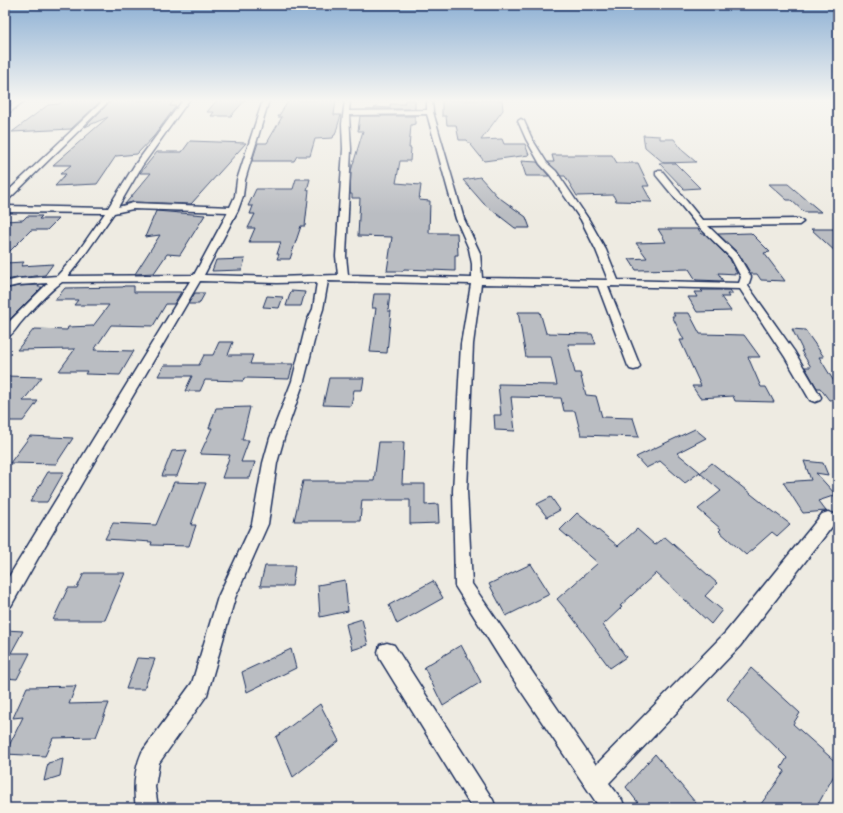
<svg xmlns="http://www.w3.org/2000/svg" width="843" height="813" font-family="Mali,sans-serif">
<rect width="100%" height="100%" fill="#eeebe2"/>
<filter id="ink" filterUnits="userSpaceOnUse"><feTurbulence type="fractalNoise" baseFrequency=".025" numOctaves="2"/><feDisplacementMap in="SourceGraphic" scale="8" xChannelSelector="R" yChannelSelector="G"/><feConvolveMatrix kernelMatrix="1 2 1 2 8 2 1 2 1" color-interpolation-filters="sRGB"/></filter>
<g filter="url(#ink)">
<path fill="#babdc2" stroke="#1b2f5e" d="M64,100H102L71,129L12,132L48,105L59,104Z
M112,100L173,101L170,106H176L154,136L137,154L116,156L97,184L55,186L66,174H60L71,165H53L108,117L85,127Z
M217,100H245L231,116H211L214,112H207Z
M289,100H336L334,115H341L335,135H334L333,138L315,139L310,156H297L294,161H252L258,143H267L282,117H278Z
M405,100H415V109H374L375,107L390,108V104H404Z
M442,100H502L503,110L481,140L502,139L504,144H525L529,155L484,161L467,140H459L456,125H447L446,116H442Z
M360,116H415V124L411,125L409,148H411L410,161H400L396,183L421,185L419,200L430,201L429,233H457L458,255H455V271L404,269L403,271H387L392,237L358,236L360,198H352V194H350L351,171L363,131H358Z
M643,135L660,136V139H674L683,151L696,162L664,163L645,147Z
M190,141L246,143L191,204L133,202L125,204L151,173H140L157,152H182Z
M552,155H612L617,163H638L649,186H643L652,202L616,201L613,195L577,196L565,176H561L548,162H554Z
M521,161L537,162L549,176H526Z
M659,163H675L700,188L684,189Z
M480,177L497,196L526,217L530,228H515L484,204L463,180Z
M296,179H310L307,190H309L305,226H301L290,259H277L279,254H277L281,242H249L255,228H248L255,214H250L253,206H248L256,189H293Z
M769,184H788L821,212H804L791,200H787Z
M156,211L205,215L180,255L167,254L154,273L135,274L160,235L145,237Z
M27,216H42L39,219H58L47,230H31L5,256V221L23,220Z
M658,229H698L702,234H705L730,259L737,274L718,273L723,281L696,280L689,269L636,270L629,259L647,258L636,243L666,242Z
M811,229H838V254Z
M751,233L770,252L764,253L785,281L761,280L757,274H751L739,254L718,234Z
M245,259L242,270L212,271L216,260Z
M24,262L21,266L53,264L45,275L18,278L5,280V263Z
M39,285L38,287H42L5,324V289L18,286Z
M124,286H134V292H181L174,304H166L153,326L111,325L94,350L134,351L120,375L85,374L87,371H59L75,349L17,350L34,329L67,330L68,327L93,326L109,305H74L78,300H55L65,288L123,287Z
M701,290H730L733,294H727L729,297H721L731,311L697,312L688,297H697L694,292H703Z
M291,291L305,292L301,306H286Z
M195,293H205L199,304H188Z
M374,294H390L388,311H391L387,353L370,352L376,308H372Z
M267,296L283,297L279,308L263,307Z
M518,312H540L546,333L592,334L596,344H568L575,373H580L586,395L596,396L602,417L633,418L639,437L581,435L575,411H564L561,398L511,397L515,431L495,430L494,415H501L498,384L557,385L551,357H526Z
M673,313H689L700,334L744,335L760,357H748L761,387H766L774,402L735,401L733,396L700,398L692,386H701L680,340H684L672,316H675Z
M792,329L805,330L824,357H819L838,388V399L829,400L820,388H817L805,367H811L801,351H803Z
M219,342H233L228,355H253L250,364H293L289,379L244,378L243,381L205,380L200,391H185L192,376H158L164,365H199L204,355H213Z
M5,376L42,377L23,401H38L23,421H5Z
M329,378H364L362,390H354L351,406L323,405Z
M250,407L242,440H249L241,462H255L250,478H222L230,455L200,454L212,428H209L216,408Z
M695,429L706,438L677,453L700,472L685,483L660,461L646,468L636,457Z
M30,436L73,438L56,464L10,463Z
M379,442H404L402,484H425V505L438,504L439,523L410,524V500H362L360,521H294L303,481H374Z
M187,450L177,476H162L172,451Z
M804,461L823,463L828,475L816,473L836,495L818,501L826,511L803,513L783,482L811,480Z
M712,463L766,506L790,524L777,536L772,532L746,555L719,531L721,529L698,509L721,491L700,473Z
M48,472H64L47,502H30Z
M174,482L206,483L191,525H196L189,546L151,545L152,542L105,539L113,523L156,525Z
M551,497L560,510L547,517L537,504Z
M577,513L618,546L637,529L655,545L665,537L717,583L705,596L722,610L711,624L656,573L620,606L622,607L603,625L626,657L610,668L572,617L557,599L598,563L560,530Z
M531,564L550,594L506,616L489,584Z
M265,566H295L292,586H260Z
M84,573H125L105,620H53L68,588H77Z
M345,580L348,611L320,617L318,585Z
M433,581L443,598L397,624L389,605Z
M362,619L368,645L352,650L346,624Z
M5,630L23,631L11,653H30L17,679L5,678Z
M461,645L481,682L443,706L424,667Z
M291,649L296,668L247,692L242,672Z
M137,658L155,659L144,689H126Z
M751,668L800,713L793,724L838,764V768L816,808H758L785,771L781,768L787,758L727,699Z
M76,686L69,704L109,703L96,737L53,738L45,756L5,754L23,717L13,718L27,687Z
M320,704L339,741L293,777L276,737Z
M655,754L700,808H642L626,787Z
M63,759L60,776L44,781L48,763Z"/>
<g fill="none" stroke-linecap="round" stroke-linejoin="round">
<defs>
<path id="minor" d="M18,100H25L5,116V111Z
M104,100H110L8,200H5V194Z
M183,100H189L142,166L118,207L133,203L230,207L235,196L237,180L263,100H269L245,180L243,196L238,210L204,275L277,277L338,275L336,256L343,149L342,124L345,100L350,101L349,111L427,110V102L432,101L433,112L464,219L480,253L482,278L608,280L596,250L581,220L550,175L540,164L526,139L518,121L521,119L524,121L532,139L547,163L556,171L589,220L606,250L618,280L739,283L741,277L731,258L697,225L656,175V171H662L702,220L799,219L803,222L799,225L708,226L738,255L751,277L748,286L794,351L821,397L820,400L815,402L810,400L785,357L740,289L608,286L640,366L638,369L634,370L630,369L628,366L598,286L481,284L473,344L467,491L472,584L596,765L726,632L822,514L828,512L834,514L836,519L834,524L740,646L609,783L622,800L625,808H600L517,685L455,586L453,491L461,344L471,284L328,281L323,309L319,321L304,381L284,438L277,463L268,524L235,598L207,695L159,763L155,787L158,808H136C133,788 134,770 142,752L192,683L218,597L252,524L263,463L270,438L292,381L307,321L313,309L317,282L277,283L200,281L38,558L11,606L5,609V583L190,281L62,282C48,292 35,307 23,320C17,326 13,336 5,338V326L48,283L18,285L5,288V282L18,279L57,276L75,256L105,213L5,212V206L108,208L134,166ZM427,114L456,219L469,249L472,264V278L348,275L346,256L351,149L349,115ZM133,209L228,212L194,275L68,276L81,260L114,213Z
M387,643L394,645L493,800L496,808H472L380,659L378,652L380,645Z"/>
</defs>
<use href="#minor" stroke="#1b2f5e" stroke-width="3"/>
<use href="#minor" fill="#f7f3e8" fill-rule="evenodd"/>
</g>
</g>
<linearGradient id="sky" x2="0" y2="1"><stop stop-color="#8db0d4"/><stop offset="0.47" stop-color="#f7f6f2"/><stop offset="1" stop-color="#f7f6f2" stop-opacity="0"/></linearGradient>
<rect width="843" height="214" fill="url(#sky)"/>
<rect width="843" height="813" fill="none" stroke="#f7f3e8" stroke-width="20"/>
<rect x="10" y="10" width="823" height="793" fill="none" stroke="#1b2f5e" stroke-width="1.5" filter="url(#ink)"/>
</svg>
